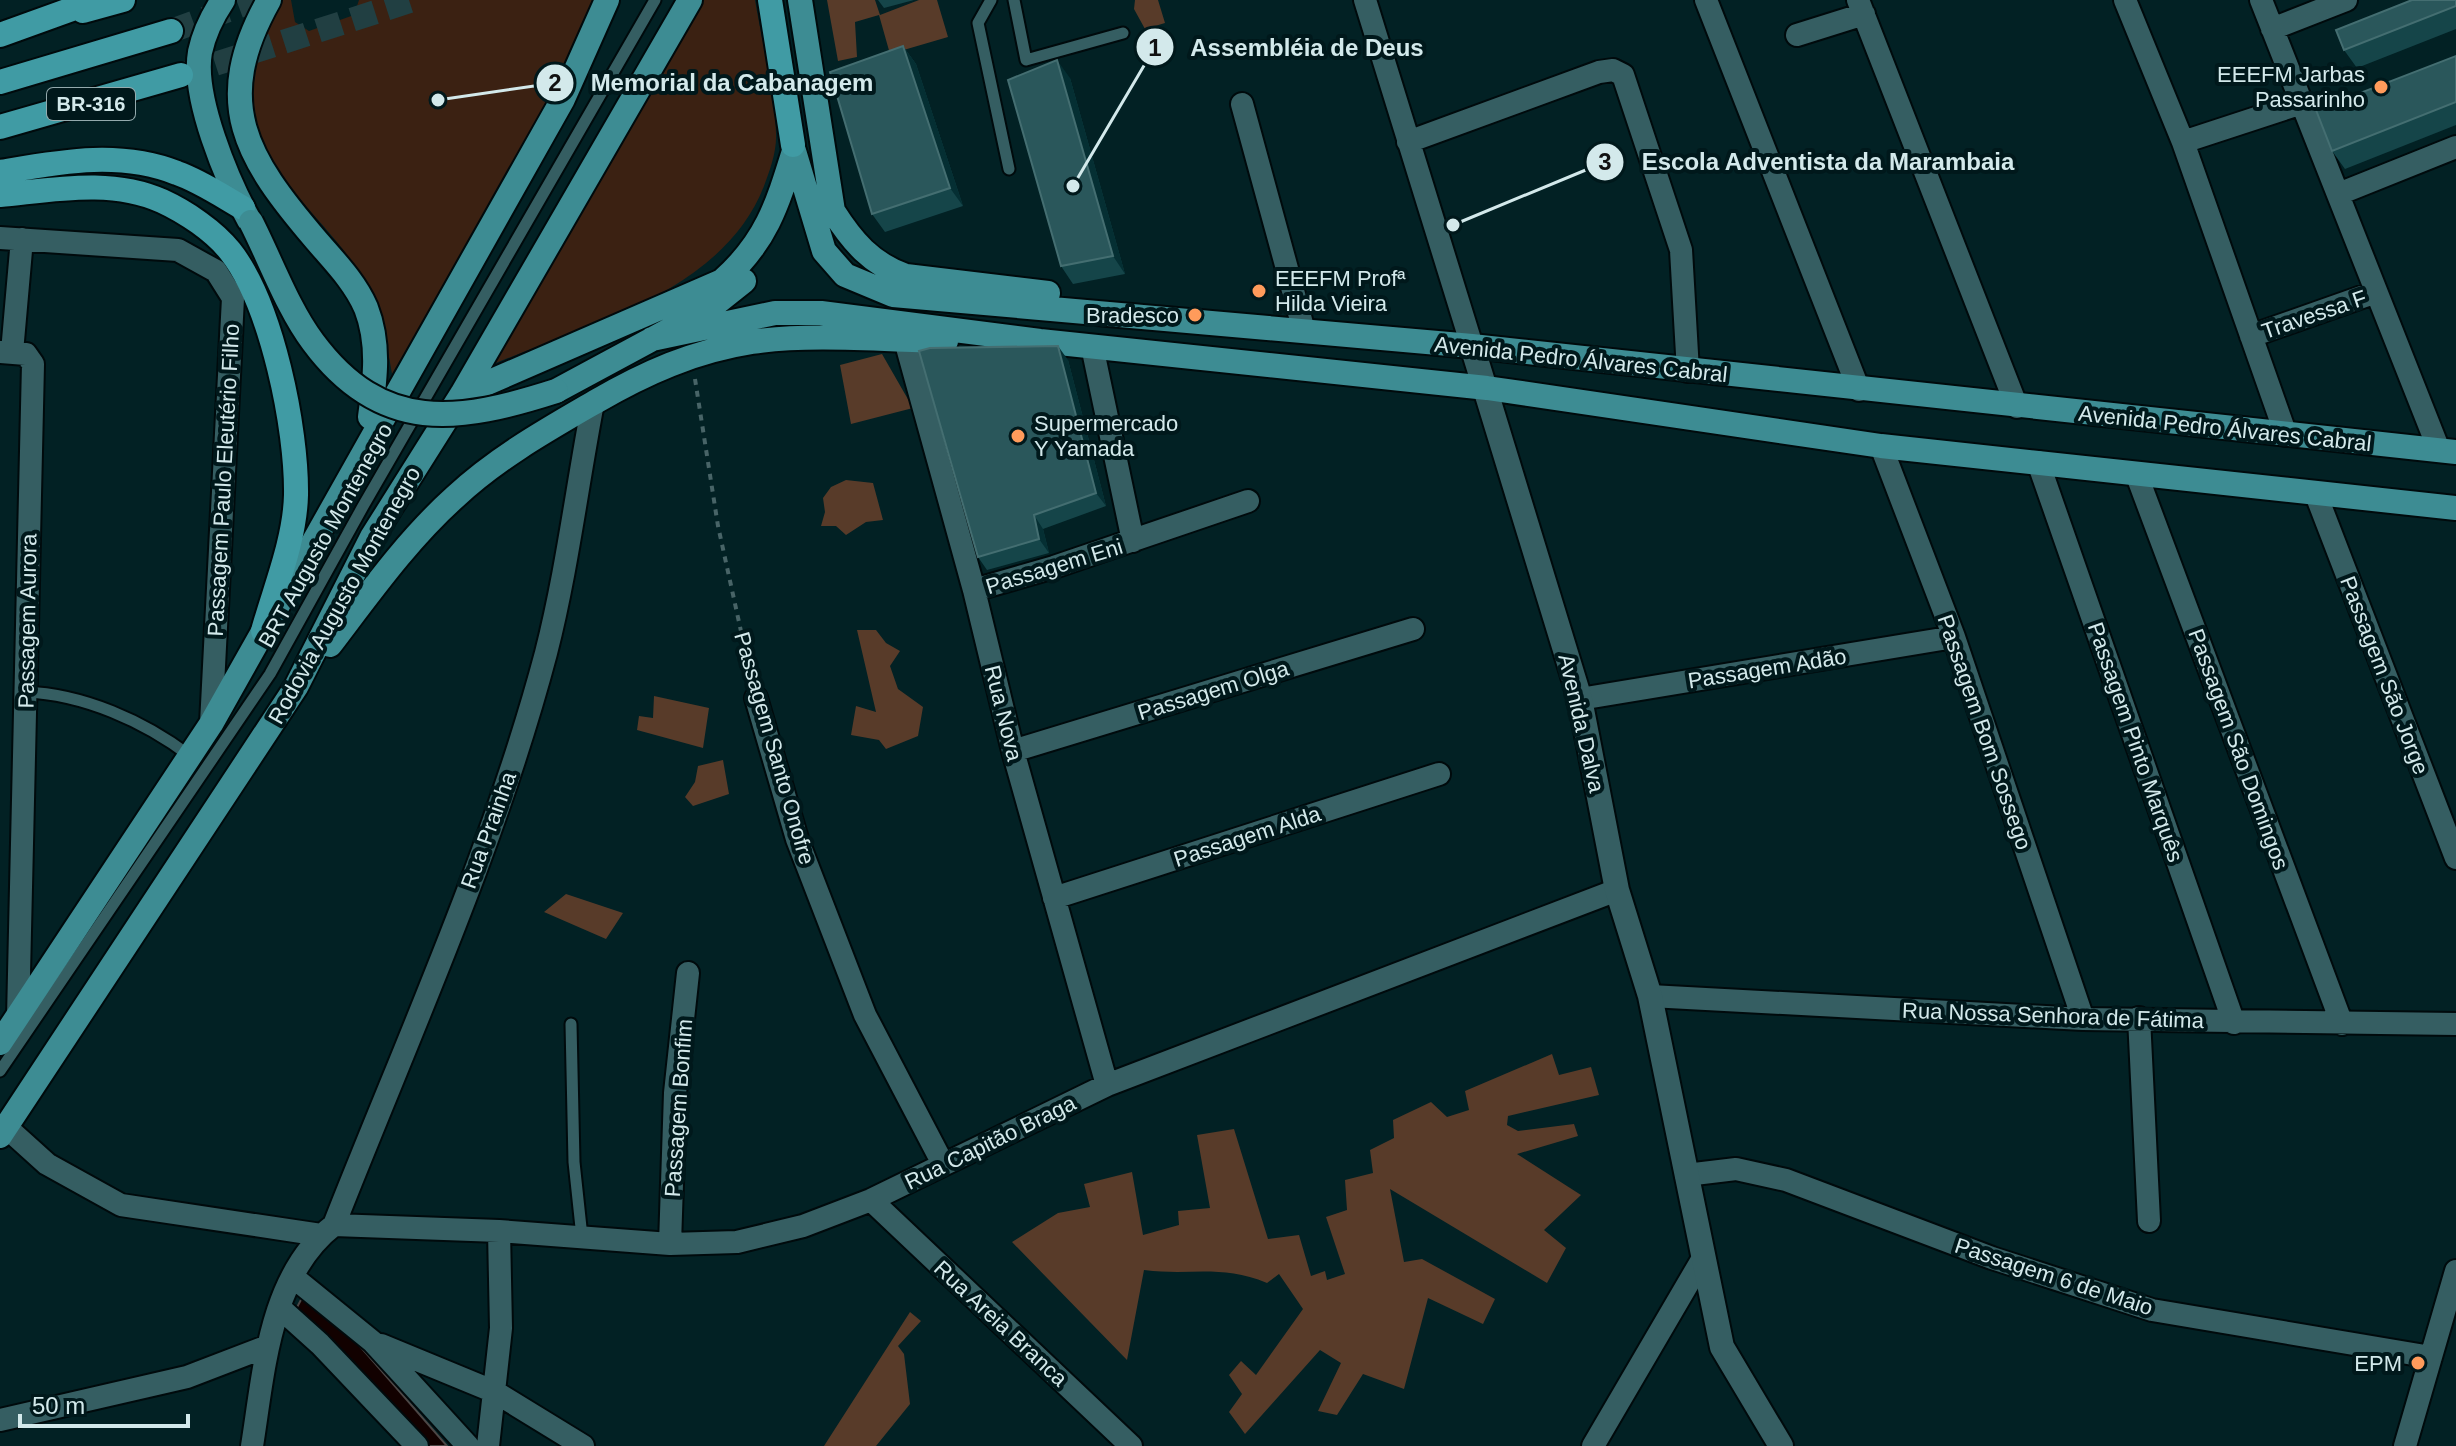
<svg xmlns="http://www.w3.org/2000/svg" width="2456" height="1446" font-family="Helvetica,sans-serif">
<rect width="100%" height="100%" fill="#022124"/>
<path fill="#3b2112" d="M280,0H291L295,22L309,31L354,15L359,0H595L535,131L392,374C386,337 377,302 357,270C320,208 230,153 251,67C256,45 271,21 280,0Z
M700,0H755C762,43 775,89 776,133C777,151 770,170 764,186C723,292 587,325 491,365Z"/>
<path fill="#583b29" d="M827,0H875L880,15L919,0H937L948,37L890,54L879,15L855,22L857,57L838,61Z
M1135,0H1158L1165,23L1145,29L1134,9Z
M882,354L913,408L851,424L840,365Z
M846,480L873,483L883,520L866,522L846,535L836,526H821L825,512L823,498L831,487Z
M857,630H876L886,643L900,651L890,666L898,689L923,707L918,736L886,749L879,740L851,735L856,706L876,712Z
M654,696L709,708L703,748L637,730L639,716L653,718Z
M723,760L729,794L693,806L685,797L695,782L698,766Z
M566,894L623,913L606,939L544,912Z
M1552,1054L1559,1075L1591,1067L1599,1095L1508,1116L1507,1125L1518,1131L1574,1124L1578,1136L1517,1154L1581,1195L1544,1230L1566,1248L1547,1283L1390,1189L1404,1262L1422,1259L1495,1299L1483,1324L1428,1298L1404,1389L1363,1374L1337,1415L1318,1411L1341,1363L1320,1350L1245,1434L1229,1412L1242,1394L1229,1375L1241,1361L1256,1375L1303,1309L1279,1274L1267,1283C1221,1264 1191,1276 1144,1270L1127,1360L1012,1242L1058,1213L1090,1207L1084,1184L1132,1172L1143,1235L1179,1225L1178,1211L1210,1208L1197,1135L1234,1129L1268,1239L1299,1235L1311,1276L1325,1271L1327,1280L1345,1274L1326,1217L1347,1210L1345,1180L1373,1173L1370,1150L1394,1138L1393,1120L1431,1102L1447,1117L1469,1110L1465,1091Z
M910,1312L921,1321L898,1346L904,1354L910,1404L876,1446H824Z"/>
<path fill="#120100" stroke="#4c4746" stroke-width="2" d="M303,1296L339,1322L447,1446H429L295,1311Z"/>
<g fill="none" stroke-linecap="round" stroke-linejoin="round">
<path stroke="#213f42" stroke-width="24" stroke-dasharray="24 12" stroke-linecap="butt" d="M171,31L256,0
M181,75L413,0"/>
<defs>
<path id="service" d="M991,0L978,23L1009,169
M1014,0L1026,60L1123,33
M25,692C83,694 144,721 190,756
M571,1024L574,1162L582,1237
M0,1071L270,674L362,508L655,0"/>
<path id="minor" d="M1365,0L1472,346
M1706,0L1859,390
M1858,0L2017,407
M2125,0L2183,142L2286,435
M2261,0L2439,450
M2272,29L2346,0
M1797,35L1864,14
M1242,104L1304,331
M1408,142L1599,72L1613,70L1623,75L1681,250L1688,371
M2183,142L2302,103
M2341,193L2456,147
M0,238L178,250L216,271L233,298L211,724
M2251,336L2376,292
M905,340L974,590L1013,751L1107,1085
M1092,346L1133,541
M0,352L26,354L33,364L18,1018
M12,352L22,239
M1881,446L1954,637L2083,1019
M2038,462L2234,1023
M2136,473L2342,1024
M2315,492L2456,858
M974,590L1054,567L1248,501
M756,698L797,839L865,1015L943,1164
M1580,699L1954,637
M1013,751L1413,629
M1054,898L1439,774
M1650,996L2083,1019L2456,1024
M2139,1018L2149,1221
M6,1127L47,1164L121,1205L321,1235
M1686,1175L1736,1169L1786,1180L1992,1258L2152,1310L2431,1357
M871,1200L1131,1446
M334,1225L499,1231L670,1244L737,1242L803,1226L871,1200L1107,1085L1617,890
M670,1244L675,1093L688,973
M293,1277L373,1342L468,1446
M280,1308L320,1344L417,1446
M381,1345L495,1392L583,1446
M0,1420L187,1377L268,1346
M252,1446C264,1372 269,1275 334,1225C408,1037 494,849 546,653C567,571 577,486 593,403
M488,1446L501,1328L499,1231
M1593,1446L1703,1258
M2405,1446L2456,1271"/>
<path id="tertiary" d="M1472,346L1580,699L1617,890L1650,996L1722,1347L1781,1446"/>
<path id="primary" d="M223,0C213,15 204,33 200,52C192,97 227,180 249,220
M269,0C211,103 246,158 316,240C334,261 355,282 366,308C380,344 375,380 370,417
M800,0L833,211C852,241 871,264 906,276L1048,293
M794,151L824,251L845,275L893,295L1472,346L2456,452
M652,339L775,313H821L1040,341L1487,388L1881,446L2456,508
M556,391L710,308L744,281
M462,394L722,281C766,242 777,206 794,151
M330,645C369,594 407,540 455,497C497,458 545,431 595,402C645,373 694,351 752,342C810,333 886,340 946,341
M0,1043L211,724L563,99L607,0
M0,1136L296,687L372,537L462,394L690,0"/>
<path id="trunk" d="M770,0L793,145
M83,11L123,0
M0,35L97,0
M0,82L171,31
M0,127L181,75
M0,172C59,162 119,150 177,173C200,181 222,196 243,208
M0,195C53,190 111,178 162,201C186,212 214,231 230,251C272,304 297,429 296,495C295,540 275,588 263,631"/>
</defs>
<use href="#service" stroke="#000a0c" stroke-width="15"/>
<use href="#minor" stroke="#000a0c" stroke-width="26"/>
<use href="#tertiary" stroke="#000a0c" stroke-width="28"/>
<use href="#primary" stroke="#000a0c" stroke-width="28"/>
<use href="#trunk" stroke="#000a0c" stroke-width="28"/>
<path stroke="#486467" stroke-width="4" stroke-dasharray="6 6" stroke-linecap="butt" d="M695,379L718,526L751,677"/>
<use href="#service" stroke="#355e62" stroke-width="11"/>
<use href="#minor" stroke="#355e62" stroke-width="22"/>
<use href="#tertiary" stroke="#355e62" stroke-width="24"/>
<use href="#primary" stroke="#3d8c93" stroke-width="24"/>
<use href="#trunk" stroke="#409ba4" stroke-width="24"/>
<defs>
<path id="primary-bridge" d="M251,222C270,259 288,309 313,342C382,435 459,422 556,391"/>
</defs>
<use href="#primary-bridge" stroke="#000a0c" stroke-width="28" stroke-linecap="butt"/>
<use href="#primary-bridge" stroke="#3d8c93" stroke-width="24"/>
</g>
<path fill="#154549" d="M878,0H914L884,8Z
M2456,0V29L2357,68L2344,50Z
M903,46L916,64L963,206L885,232L872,214Z
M2456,56V125L2345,169L2332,151Z
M1070,78L1125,274L1073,284L1061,266Z
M1068,360L1106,506L1043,529L1049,553L987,570L978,557Z"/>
<path fill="#052f33" d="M903,46L916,64L963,206L950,188Z
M1057,60L1070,78L1125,274L1113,256Z
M1058,346L1068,360L1106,506L1096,493Z
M1034,515L1043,529L1049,553L1039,539Z"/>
<path fill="#2a575b" stroke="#446e71" stroke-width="2" d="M2412,0H2456V6L2344,50L2336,30Z
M903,46L950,188L872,214L830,72Z
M2456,56V102L2332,151L2316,110Z
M1057,60L1113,256L1061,266L1008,80Z
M1058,346L1096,493L1034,515L1039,539L978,557L919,351L930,348Z"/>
<g fill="#ff9b5b" stroke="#00181b" stroke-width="3">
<circle cx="2381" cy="87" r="8"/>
<circle cx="1259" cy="291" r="8"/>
<circle cx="1195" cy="315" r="8"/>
<circle cx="1018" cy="436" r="8"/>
<circle cx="2418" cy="1363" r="8"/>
</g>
<g text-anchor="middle" stroke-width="8" stroke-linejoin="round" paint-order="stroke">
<rect fill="#00181b" stroke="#94aaad" stroke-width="2" x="47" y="88" width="88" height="32" rx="6"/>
<g font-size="20" font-weight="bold" fill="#d3e9eb">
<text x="91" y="111">BR-316</text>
</g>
<g font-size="22" fill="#d3e9eb" stroke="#00181b" text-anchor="end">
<text x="2365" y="82">EEEFM Jarbas<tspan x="2365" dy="25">Passarinho</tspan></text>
<text x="1275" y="286" text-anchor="start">EEEFM Profª<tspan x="1275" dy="25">Hilda Vieira</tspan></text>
<text x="1179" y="323">Bradesco</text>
<text x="1034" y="431" text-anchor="start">Supermercado<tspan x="1034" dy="25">Y Yamada</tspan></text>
<text x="2402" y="1371">EPM</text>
</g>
<g font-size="22" fill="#d3e9eb" stroke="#00181b">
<text transform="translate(2314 314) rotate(-19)" y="8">Travessa F</text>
<text transform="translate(1581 359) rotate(6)" y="8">Avenida Pedro Álvares Cabral</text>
<text transform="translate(2225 428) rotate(6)" y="8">Avenida Pedro Álvares Cabral</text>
<text transform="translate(223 480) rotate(-87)" y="8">Passagem Paulo Eleutério Filho</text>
<text transform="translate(325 535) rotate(-61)" y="8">BRT Augusto Montenegro</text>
<text transform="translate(1054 566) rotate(-17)" y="8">Passagem Eni</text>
<text transform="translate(344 595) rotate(-61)" y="8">Rodovia Augusto Montenegro</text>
<text transform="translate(27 621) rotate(-89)" y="8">Passagem Aurora</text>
<text transform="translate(1767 668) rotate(-9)" y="8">Passagem Adão</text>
<text transform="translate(2385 675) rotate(69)" y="8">Passagem São Jorge</text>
<text transform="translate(1213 690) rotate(-17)" y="8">Passagem Olga</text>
<text transform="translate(1004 713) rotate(76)" y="8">Rua Nova</text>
<text transform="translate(1582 723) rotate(77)" y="8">Avenida Dalva</text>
<text transform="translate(1985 732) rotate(71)" y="8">Passagem Bom Sossego</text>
<text transform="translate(2136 742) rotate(71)" y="8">Passagem Pinto Marquês</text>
<text transform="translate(775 748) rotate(74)" y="8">Passagem Santo Onofre</text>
<text transform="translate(2239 749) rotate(70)" y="8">Passagem São Domingos</text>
<text transform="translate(488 830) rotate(-70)" y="8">Rua Prainha</text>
<text transform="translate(1247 836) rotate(-18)" y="8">Passagem Alda</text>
<text transform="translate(2053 1015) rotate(2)" y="8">Rua Nossa Senhora de Fátima</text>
<text transform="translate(678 1108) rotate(-86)" y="8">Passagem Bonfim</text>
<text transform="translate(990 1142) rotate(-26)" y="8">Rua Capitão Braga</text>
<text transform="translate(2054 1276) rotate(18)" y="8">Passagem 6 de Maio</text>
<text transform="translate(1001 1323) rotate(43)" y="8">Rua Areia Branca</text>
</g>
</g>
<path fill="none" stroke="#d3e9eb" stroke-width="3" d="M1073 186L1155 47M438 100L555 83M1453 225L1605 162"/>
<g fill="#d3e9eb" stroke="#00181b" stroke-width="3">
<circle cx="1073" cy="186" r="8"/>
<circle cx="438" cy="100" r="8"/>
<circle cx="1453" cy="225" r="8"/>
<circle cx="1155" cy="47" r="20"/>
<circle cx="555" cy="83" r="20"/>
<circle cx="1605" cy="162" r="20"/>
</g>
<g font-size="24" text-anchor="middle" font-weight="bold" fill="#111">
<text x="1155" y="56">1</text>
<text x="555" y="91">2</text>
<text x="1605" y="170">3</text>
</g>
<g font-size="24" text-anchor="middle" font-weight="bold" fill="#d3e9eb" stroke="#00181b" stroke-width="8" stroke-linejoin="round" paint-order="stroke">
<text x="1307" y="56">Assembléia de Deus</text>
<text x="732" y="91">Memorial da Cabanagem</text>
<text x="1828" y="170">Escola Adventista da Marambaia</text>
</g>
<path d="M20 1414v12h168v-12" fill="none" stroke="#d3e9eb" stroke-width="4"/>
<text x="32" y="1414" font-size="24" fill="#d3e9eb" stroke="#00181b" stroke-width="6" paint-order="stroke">50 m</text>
</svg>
